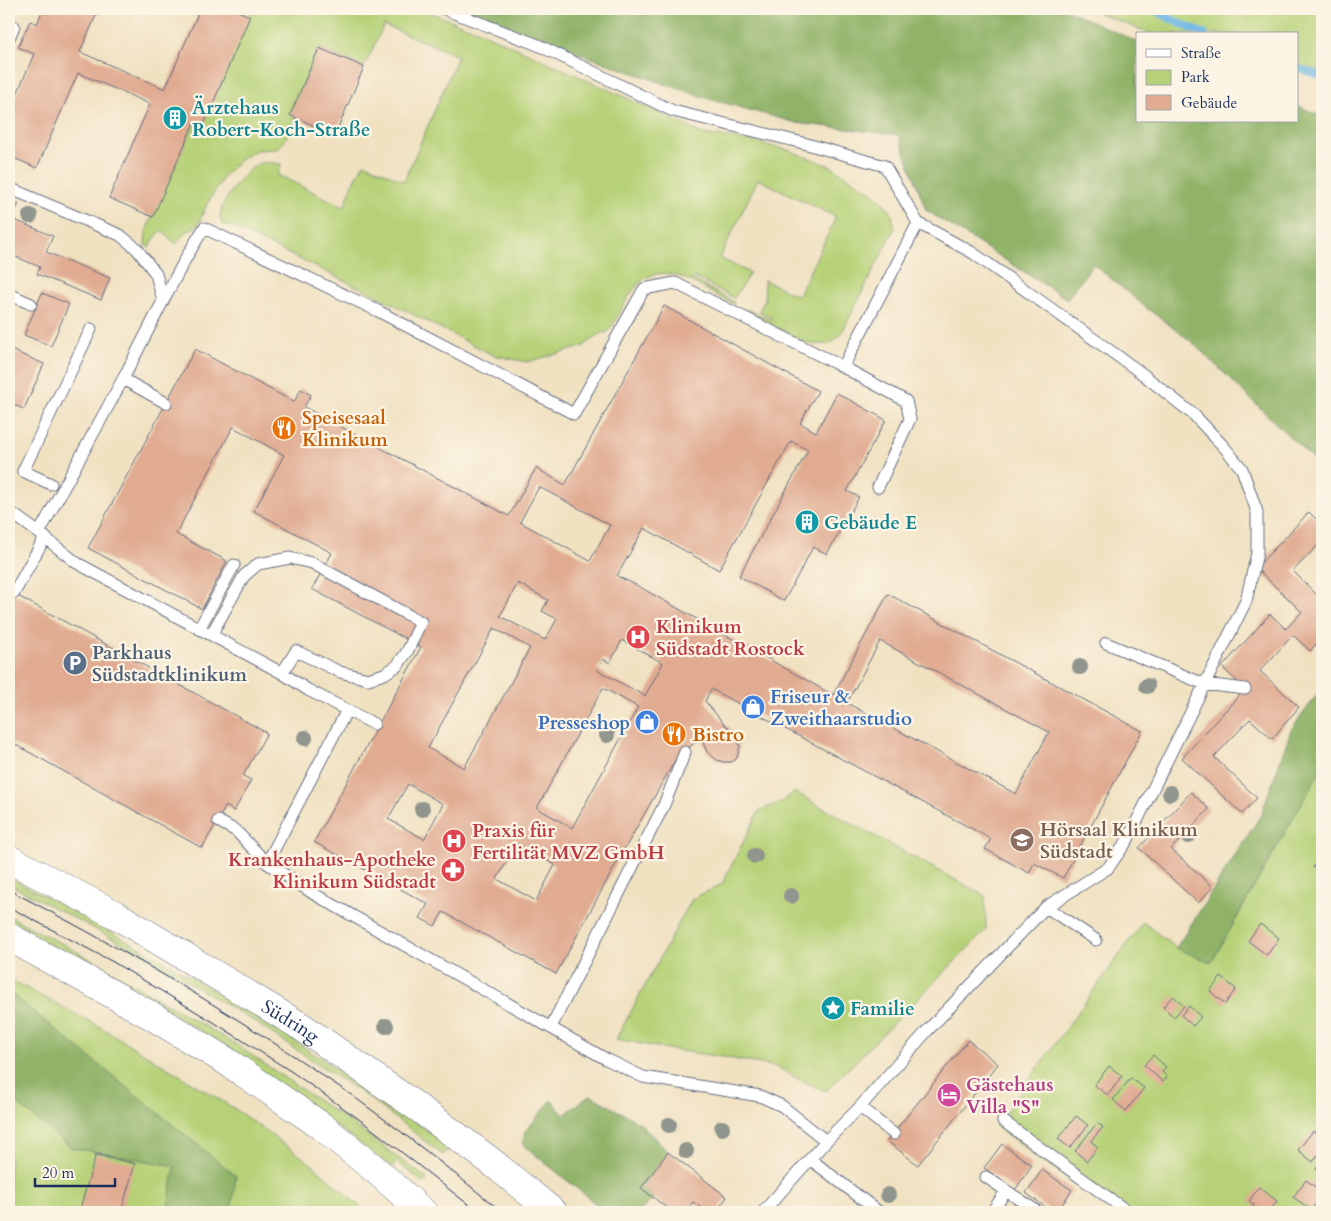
<svg xmlns="http://www.w3.org/2000/svg" width="1331" height="1221" font-family="Cardo,serif">
<rect width="100%" height="100%" fill="#fcf5e5"/>
<filter id="ink" filterUnits="userSpaceOnUse"><feTurbulence type="fractalNoise" baseFrequency=".02" numOctaves="2"/><feDisplacementMap in="SourceGraphic" scale="10" xChannelSelector="R" yChannelSelector="G"/><feConvolveMatrix kernelMatrix="1 2 1 2 8 2 1 2 1" color-interpolation-filters="sRGB"/></filter>
<filter id="wash" filterUnits="userSpaceOnUse"><feTurbulence type="fractalNoise" baseFrequency=".0096" numOctaves="4" result="noise"/><feDisplacementMap in="SourceGraphic" scale="20" xChannelSelector="R" yChannelSelector="G"/><feGaussianBlur stdDeviation="1.12" result="paint"/><feColorMatrix in="noise" values="0 0 0 0 0 0 0 0 0 0 0 0 0 0 0 0 0 1.4 0 .05"/><feComposite in="paint" operator="in"/></filter>
<g filter="url(#wash)">
<rect width="100%" height="100%" fill="#f0e1c1"/>
<path fill="#b6d177" stroke="#68806a" d="M252,9H421L479,31L642,105L703,134L751,141L788,150L830,166L875,194L891,211L895,228L840,336L829,344H809L745,312L747,309L770,320L771,318L759,311L765,299L764,280L798,296L836,217L758,179L720,258L750,273L734,298L694,277L692,279L734,302L733,304C723,299 712,293 702,287C679,275 655,263 635,288C626,298 618,316 611,328L606,333L603,332L582,347L527,362L493,355L379,297L232,227L222,224C222,224 220,218 220,217C219,203 246,169 258,164C264,161 275,163 281,164L278,175L344,207L352,186L364,163L404,181L458,56L384,25L364,67L319,48L290,115L296,118L284,142L277,149L257,150L242,158L224,176L206,206L198,225L185,233L176,244L161,230L148,248L145,245L146,231L194,123L203,126Z
M1088,9H1322V72L1297,65V34H1152Z
M1322,767V1212H1115L996,1126L1143,922L1176,948L1211,963Z
M794,792L985,896L986,930L826,1091L802,1081L777,1067L723,1057L667,1049L616,1039L692,899L722,884L759,811L783,801Z
M9,877L141,948L257,1016L451,1146L443,1155L372,1100L252,1020L137,951L9,884Z
M9,916L87,957L235,1044L348,1121L427,1179L424,1183L397,1162L392,1167L229,1048L82,961L9,924Z
M9,979L102,1028L235,1109L313,1165L366,1212H9Z"/>
<path fill="#90b368" stroke="#567163" d="M460,9H1065L1137,42V121H1297V106L1322,116V468L1192,342L1148,309L1093,264L1067,299L926,210L899,135L797,123L702,97L560,47Z
M1322,688V767L1211,963L1176,948L1261,815L1291,730Z
M9,992L236,1176L231,1212H167L175,1166L72,1148L9,1097Z
M590,1095L640,1123L668,1152L641,1188L654,1198L639,1212H606L522,1144L526,1131L551,1100L564,1115Z"/>
<g fill="none" stroke-linecap="round" stroke-linejoin="round">
<path stroke="#6bb5e3" stroke-width="8" d="M1152,9L1181,24L1204,34
M1297,68L1322,76"/>
</g>
<g id="blocks">
<path fill="#e0ab91" fill-rule="evenodd" d="M43,9H99L80,52L165,89L200,9H233L250,16L203,127L194,123L153,217L109,198L150,104L78,73L37,168L9,156V113L34,54L18,47L30,21L37,24Z
M319,48L364,67L335,135L290,115Z
M9,199L19,203L12,219L53,236L46,252L110,278L101,300L37,274L40,267L9,254Z
M42,293L69,304L51,346L24,335Z
M664,306L818,391L800,423L816,432L837,393L886,420L847,491L859,497L827,554L813,547L784,601L739,576L808,450L791,441L719,570L644,528L617,576L636,585L833,695L888,594L1142,731L1063,878L1034,863L1029,873L985,849L991,839L711,689L705,701L724,724L731,729L736,735L740,747L737,758L732,762H724L717,760L707,752L701,738L677,757L621,855L556,974L443,912L435,926L420,918L428,904L314,842L421,647L312,589L332,553L254,511L284,455L233,427L176,534L227,561L202,609L88,548L195,349L294,402L301,389L311,395L304,407L509,516L536,468L565,485ZM539,487L610,525L590,561L520,522ZM518,583L548,600L542,611L557,619L545,640L500,616ZM494,628L530,648L464,768L428,748ZM622,640L663,663L645,696L597,670L603,659L610,663ZM880,641L1049,732L1016,794L847,703ZM603,688L638,707L572,828L537,808ZM408,784L443,804L424,839L388,819ZM517,844L555,865L536,901L497,879Z
M9,349L44,364L24,409L9,403Z
M1309,512L1322,525V541L1293,571L1322,600V637L1310,651L1293,635L1260,671L1299,707L1272,739L1250,719L1214,757L1257,798L1242,814L1182,758L1245,689L1222,667L1270,614L1286,629L1302,612L1256,568Z
M9,591L267,733L243,776L251,780L242,797L234,811L226,806L202,848L9,741Z
M1191,792L1209,809L1171,849L1213,887L1198,903L1139,848Z
M1322,856V875L1313,867Z
M1260,924L1279,938L1267,955L1248,941Z
M1221,977L1236,989L1225,1004L1210,991Z
M1173,996L1184,1006L1174,1017L1163,1007Z
M1189,1006L1201,1017L1193,1026L1181,1015Z
M968,1040L998,1064L918,1165L887,1141Z
M1153,1055L1166,1067L1162,1072L1167,1077L1163,1082L1144,1065Z
M1109,1066L1122,1076L1108,1095L1094,1085Z
M1131,1078L1144,1088L1126,1111L1113,1100Z
M1076,1116L1088,1125L1070,1148L1058,1139Z
M1097,1123L1103,1127L1091,1141L1098,1147L1087,1161L1075,1151Z
M1313,1131L1322,1138V1150L1313,1162L1298,1150Z
M1002,1144L1032,1165L1015,1190L984,1168Z
M668,1152L727,1197L716,1212H707L693,1202L684,1212H672L641,1188Z
M96,1154L135,1164L121,1212H79Z
M1322,1161V1174L1316,1169Z
M1042,1170L1072,1190L1057,1212H1052L1026,1193Z
M1306,1180L1322,1192V1196L1311,1210L1293,1197Z
M1259,1187L1277,1201L1269,1212H1249L1254,1205L1249,1201Z"/>
</g>
</g>
<g filter="url(#ink)">
<use href="#blocks" fill-opacity="0" stroke="#666d81" stroke-width="1"/>
<g fill="none" stroke-linecap="round" stroke-linejoin="round">
<defs>
<path id="service" d="M444,9L538,45L673,111L803,143L885,166L918,223L973,253L1140,372L1194,415L1225,448L1242,469L1257,512V553L1246,601L1127,841L1108,868L1046,907L927,1031L860,1107L826,1141L763,1212
M9,38L14,26
M9,188L120,235L137,249L156,274L163,301L123,379L39,533
M9,294L31,304
M163,301L187,256L204,228L378,311L574,414L644,289L675,283L843,367L906,401L910,419L878,487
M843,367L918,223
M123,379L166,403
M51,484L23,471L91,329
M9,511L39,533L77,563L282,673L308,690L374,724
M14,593L45,537
M199,629L234,565
M211,635L244,576L258,564L290,558L312,563L421,622L407,652L397,666L384,674L368,679L340,672L296,651L282,673
M1106,643L1204,684L1245,689
M218,821L236,831L267,863L314,894L606,1059L643,1077L760,1096L782,1106L826,1141
M267,863L347,710
M1046,907L1096,940
M551,1027L664,805L685,752
M860,1107L894,1134
M1003,1121L1128,1212
M810,1159L879,1212
M986,1177L1038,1212
M992,1212L1006,1191"/>
<g id="primary">
<path id="s1" d="M9,859L116,915L302,1027L417,1107L488,1159L553,1212"/>
<path d="M9,937L152,1016L226,1061L320,1125L377,1171L423,1212"/>
</g>
</defs>
<use href="#service" stroke="#666d81" stroke-width="13"/>
<use href="#primary" stroke="#666d81" stroke-width="29"/>
<use href="#service" stroke="#fff" stroke-width="11"/>
<use href="#primary" stroke="#fff" stroke-width="28"/>
<path stroke="#1b2f5e" stroke-width="1" d="M9,890C112,943 212,1001 309,1066C327,1079 347,1091 365,1105C412,1139 457,1175 502,1212
M9,907L113,962L215,1023L292,1072L363,1122L478,1212"/>
</g>
<g fill="#90968e">
<circle cx="30" cy="216" r="8"/>
<circle cx="1080" cy="667" r="8"/>
<circle cx="1147" cy="686" r="8"/>
<circle cx="607" cy="735" r="8"/>
<circle cx="305" cy="738" r="8"/>
<circle cx="1170" cy="793" r="8"/>
<circle cx="422" cy="809" r="8"/>
<circle cx="1188" cy="836" r="8"/>
<circle cx="755" cy="856" r="8"/>
<circle cx="791" cy="896" r="8"/>
<circle cx="386" cy="1026" r="8"/>
<circle cx="669" cy="1125" r="8"/>
<circle cx="722" cy="1128" r="8"/>
<circle cx="686" cy="1151" r="8"/>
<circle cx="888" cy="1195" r="8"/>
</g>
</g>
<defs>
<symbol id="building-disc" viewBox="-11 -11 22 22"><circle r="9.5" fill="#0f9aa8" stroke="#fcf5e5"/><path d="M-4-6H4V6H1V3H-1V6H-4ZM-2.5-4.3h1.7v1.8h-1.7ZM.8-4.3h1.7v1.8H.8ZM-2.5-1h1.7V.8h-1.7ZM.8-1h1.7V.8H.8Z" fill="#fff"/></symbol>
<symbol id="restaurant-disc" viewBox="-11 -11 22 22"><circle r="9.5" fill="#e8710a" stroke="#fcf5e5"/><path d="M-5-6h1v4h1v-4h1v4h1v-4h1v5L-1.5 .5V6h-2V.5L-5-1ZM5-6V6H3V1.5H1.5Q1.5-4 5-6Z" fill="#fff"/></symbol>
<symbol id="hospital-disc" viewBox="-11 -11 22 22"><circle r="9.5" fill="#e0444e" stroke="#fcf5e5"/><path d="M-5-5h3v3.5h4V-5h3V5h-3V1.5h-4V5h-3Z" fill="#fff"/></symbol>
<symbol id="parking-disc" viewBox="-11 -11 22 22"><circle r="9.5" fill="#5c6f8a" stroke="#fcf5e5"/><path d="M-3.5-5.5H1a3.5 3.5 0 0 1 0 7H-1V5.5H-3.5ZM-1-3.4V-.6H.8a1.4 1.4 0 0 0 0-2.8Z" fill="#fff"/></symbol>
<symbol id="shop-disc" viewBox="-11 -11 22 22"><circle r="9.5" fill="#3f7fe0" stroke="#fcf5e5"/><path d="M-5-2.5h2.3a2.7 3.5 0 0 1 5.4 0H5L5.5 6h-11ZM-1.5-2.5h3a1.5 2.3 0 0 0-3 0Z" fill="#fff"/></symbol>
<symbol id="university-disc" viewBox="-11 -11 22 22"><circle r="9.5" fill="#8d6e63" stroke="#fcf5e5"/><path d="M0-5L7-2L0 1L-7-2ZM-4 1L0 2.5L4 1V4Q0 6-4 4Z" fill="#fff"/></symbol>
<symbol id="pharmacy-disc" viewBox="-11 -11 22 22"><circle r="9.5" fill="#e0444e" stroke="#fcf5e5"/><path d="M-2-6h4v4h4v4h-4v4h-4v-4h-4v-4h4Z" fill="#fff"/></symbol>
<symbol id="sight-disc" viewBox="-11 -11 22 22"><circle r="9.5" fill="#0f9aa8" stroke="#fcf5e5"/><path d="M0-6L1.8-2.2L6-1.7L2.9 1.2L3.7 5.4L0 3.3L-3.7 5.4L-2.9 1.2L-6-1.7L-1.8-2.2Z" fill="#fff"/></symbol>
<symbol id="hotel-disc" viewBox="-11 -11 22 22"><circle r="9.5" fill="#d1479c" stroke="#fcf5e5"/><path d="M-6-4.5h1.5V1H6V5H4.5V3h-9V5H-6ZM-4 0a1.8 1.8 0 1 1 3.6 0ZM.5 0V-2.5h3Q6-2.5 6 0Z" fill="#fff"/></symbol>
</defs>
<g fill-rule="evenodd">
<use href="#building-disc" x="161" y="104" width="28" height="28"/>
<use href="#restaurant-disc" x="270" y="414" width="28" height="28"/>
<use href="#building-disc" x="793" y="508" width="28" height="28"/>
<use href="#hospital-disc" x="624" y="623" width="28" height="28"/>
<use href="#parking-disc" x="61" y="649" width="28" height="28"/>
<use href="#shop-disc" x="739" y="693" width="28" height="28"/>
<use href="#shop-disc" x="633" y="708" width="28" height="28"/>
<use href="#restaurant-disc" x="660" y="720" width="28" height="28"/>
<use href="#university-disc" x="1008" y="826" width="28" height="28"/>
<use href="#hospital-disc" x="440" y="827" width="28" height="28"/>
<use href="#pharmacy-disc" x="439" y="856" width="28" height="28"/>
<use href="#sight-disc" x="819" y="994" width="28" height="28"/>
<use href="#hotel-disc" x="935" y="1081" width="28" height="28"/>
</g>
<g text-anchor="middle" stroke-width="4.5" stroke-linejoin="round" paint-order="stroke">
<g font-size="19" font-weight="bold" fill="#0d838f" stroke="#fcf5e5" text-anchor="start">
<text x="192" y="114">Ärztehaus<tspan x="192" dy="22">Robert-Koch-Straße</tspan></text>
<text x="824" y="529">Gebäude E</text>
<text x="850" y="1015">Familie</text>
</g>
<g font-size="19" font-weight="bold" fill="#c56008" stroke="#fcf5e5" text-anchor="start">
<text x="302" y="424">Speisesaal<tspan x="302" dy="22">Klinikum</tspan></text>
<text x="692" y="741">Bistro</text>
</g>
<g font-size="19" font-weight="bold" fill="#be3a42" stroke="#fcf5e5" text-anchor="start">
<text x="656" y="633">Klinikum<tspan x="656" dy="22">Südstadt Rostock</tspan></text>
<text x="472" y="837">Praxis für<tspan x="472" dy="22">Fertilität MVZ GmbH</tspan></text>
<text x="436" y="866" text-anchor="end">Krankenhaus-Apotheke<tspan x="436" dy="22">Klinikum Südstadt</tspan></text>
</g>
<g font-size="19" font-weight="bold" fill="#4e5e75" stroke="#fcf5e5" text-anchor="start">
<text x="92" y="659">Parkhaus<tspan x="92" dy="22">Südstadtklinikum</tspan></text>
</g>
<g font-size="19" font-weight="bold" fill="#366cbe" stroke="#fcf5e5" text-anchor="start">
<text x="770" y="703">Friseur &amp;<tspan x="770" dy="22">Zweithaarstudio</tspan></text>
<text x="630" y="729" text-anchor="end">Presseshop</text>
</g>
<g font-size="19" font-weight="bold" fill="#785e54" stroke="#fcf5e5" text-anchor="start">
<text x="1040" y="836">Hörsaal Klinikum<tspan x="1040" dy="22">Südstadt</tspan></text>
</g>
<g font-size="19" fill="#1b2f5e" stroke="#fcf5e5">
<text dy="7" stroke="none"><textPath href="#s1" startOffset="325">Südring</textPath></text>
</g>
<g font-size="19" font-weight="bold" fill="#b23c85" stroke="#fcf5e5" text-anchor="start">
<text x="966" y="1091">Gästehaus<tspan x="966" dy="22">Villa "S"</tspan></text>
</g>
</g>
<rect width="1331" height="1221" fill="none" stroke="#fcf5e5" stroke-width="30"/>
<rect x="1136" y="32" width="162" height="90" fill="#fcf5e5" stroke="#a2a6af"/>
<rect x="1146" y="49" width="25" height="8" fill="#ffffff" stroke="#a2a6af"/>
<text x="1181" y="58" font-size="15" fill="#1b2f5e">Straße</text>
<rect x="1146" y="70" width="25" height="15" fill="#b6d177" stroke="#a2a6af"/>
<text x="1181" y="82" font-size="15" fill="#1b2f5e">Park</text>
<rect x="1146" y="95" width="25" height="15" fill="#e0ab91" stroke="#a2a6af"/>
<text x="1181" y="108" font-size="15" fill="#1b2f5e">Gebäude</text>
<path d="M35 1178v8h80v-8" fill="none" stroke="#1b2f5e" stroke-width="2.5"/>
<text x="42" y="1178" font-size="15" fill="#1b2f5e" stroke="#fcf5e5" stroke-width="4" paint-order="stroke">20 m</text>
</svg>
